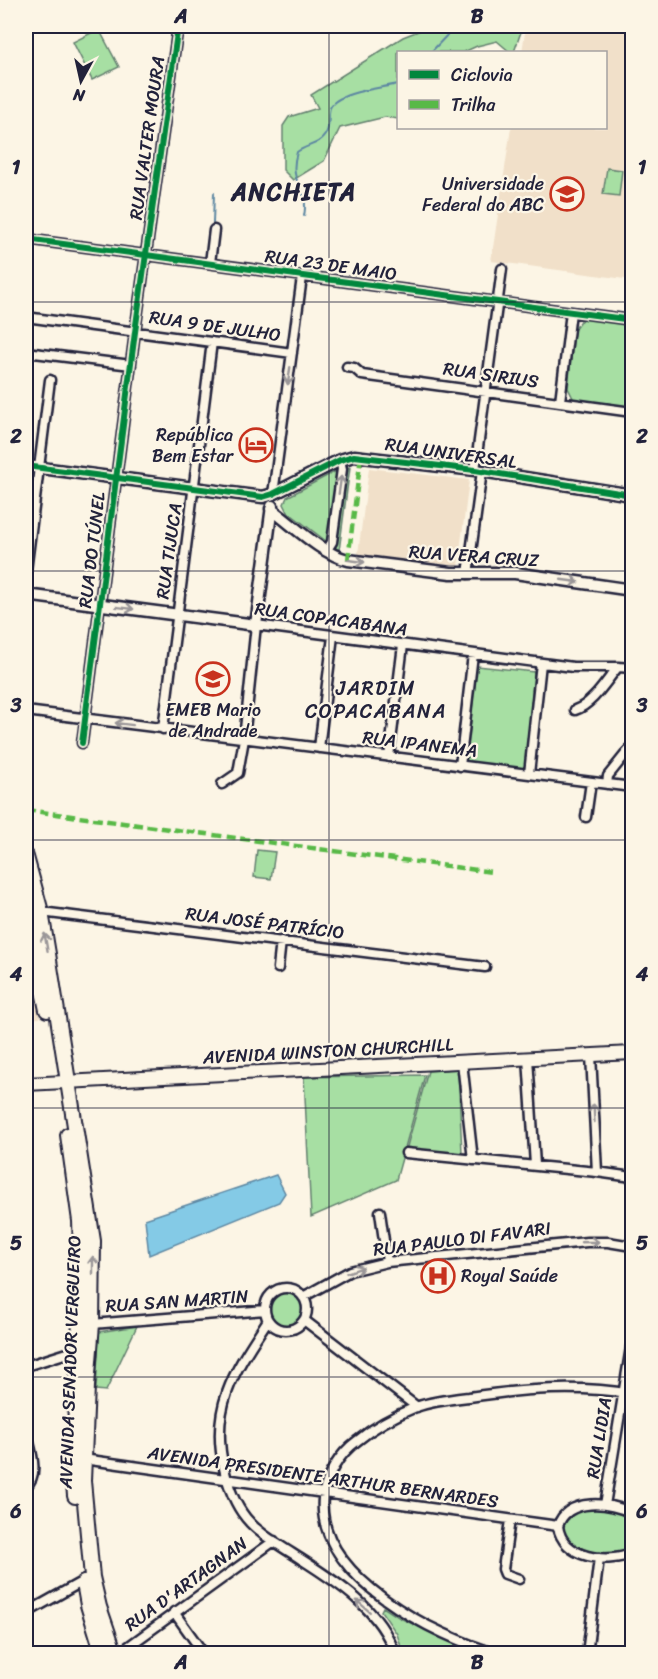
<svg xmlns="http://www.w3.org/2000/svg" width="658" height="1679" font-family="Sriracha,sans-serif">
<rect width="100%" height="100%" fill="#fcf5e5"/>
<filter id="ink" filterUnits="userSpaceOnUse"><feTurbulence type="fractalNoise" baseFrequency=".0167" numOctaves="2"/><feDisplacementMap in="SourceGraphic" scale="12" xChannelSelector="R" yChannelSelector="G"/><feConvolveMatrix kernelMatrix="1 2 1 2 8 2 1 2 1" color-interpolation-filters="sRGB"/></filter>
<g filter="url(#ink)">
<path fill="#f1e0c9" d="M526,26H602L632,30V280L491,261L511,128H606V52H522Z
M369,468L469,480L458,566L358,554Z
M26,945H27L40,1018L26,1019Z"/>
<path fill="#a7dfa3" stroke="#64806f" stroke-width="1.5" d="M431,26H523L514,52H510L497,41L477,46L464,52H398V119L385,117L340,128L324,161L293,180L283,170V126L289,117L318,108L311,95L403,37Z
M99,29L119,67L92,80L73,42Z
M607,168L622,170L619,196L603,194Z
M583,318L632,325V407L574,400L568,388L574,330Z
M350,467L339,551L288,512L284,504L287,497L338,470Z
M477,666L534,672L525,771L466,763Z
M257,850L275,852L271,879L254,877Z
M458,1069L462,1153L406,1150L428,1071Z
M425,1075L396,1180L311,1217L304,1077Z
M267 1309a19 19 0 1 1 38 0a19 19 0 1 1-38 0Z
M137,1326L106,1391L96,1390L99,1332Z
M589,1508C605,1508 618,1510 631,1519L632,1547C619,1556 577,1554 566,1541C563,1536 562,1528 561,1522L578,1510Z
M383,1607L400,1618L460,1646L444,1653H403L397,1634L381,1611Z"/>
<path fill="#84cae6" stroke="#5d87a2" stroke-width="1.5" d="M276,1175L285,1193L279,1202L149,1255L145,1219Z"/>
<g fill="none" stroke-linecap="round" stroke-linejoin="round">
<path stroke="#5d87a2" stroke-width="2" d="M431,52L451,31L462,26
M304,216C310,187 287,185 297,152C306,145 319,145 325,135C331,127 327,117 330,108C336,92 382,88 398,84
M213,223L214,193"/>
<defs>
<path id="minor" d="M26,239L632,320
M210,263L214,230
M26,317L292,353
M26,352L131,365
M347,367L354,368L362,375L632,412
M560,401L571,312
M475,470L502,269
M273,494L302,277
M327,550L332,542L342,469L340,460
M26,571L50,380
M468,574L482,471
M575,710C593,704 606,681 618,667
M26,711L632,787
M163,729L212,342
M82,743L135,332L178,26
M319,748L333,636
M389,757L403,645
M460,766L473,654
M529,774L541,663
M222,784L238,773L244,739L256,625L573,667H618L632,668
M607,784L608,776L632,746
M586,817L591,782
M41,912L485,967
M278,968L281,941
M591,1055L597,1172
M528,1058L535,1165
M462,1062L473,1160
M406,1153L597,1172L632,1177
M380,1212L387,1262
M265 1309a21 21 0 1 1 42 0a21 21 0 1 1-42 0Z
M303,1297L350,1271L387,1262L587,1242H608L632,1246
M268,1320C236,1369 209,1406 224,1468C228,1486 234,1503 246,1518C258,1533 276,1543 293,1554C332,1579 380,1607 395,1654
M304,1320L417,1407
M92,1324L265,1310
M26,1366L77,1350
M26,1429C29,1446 41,1474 26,1486
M83,1459L558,1526
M605,1505L632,1341
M632,1513C611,1502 567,1497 558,1526C562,1558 608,1565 632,1553
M510,1520L503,1569L505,1574L519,1579
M174,1612L204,1654
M26,1613L85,1580
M118,1654L274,1541
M462,1654L476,1647
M498,1654C435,1636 316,1577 323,1498C326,1476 339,1454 357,1441C374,1427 396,1415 416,1407C433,1401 452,1399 469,1397C524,1389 578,1385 632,1394
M587,1654L599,1558"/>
<path id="tertiary" d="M26,466L263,497L273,494L340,460L354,456L475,470L632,495
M271,509C293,525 322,554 348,560L451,573H515L632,590
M26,595L256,625L272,506"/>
<path id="secondary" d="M26,1084L632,1053"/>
<path id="primary" d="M26,857L41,912L48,954L93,1241L92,1324L87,1386L83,1481L92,1577L99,1607L115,1654
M26,910L47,1010
M68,1135L80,1221L82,1277L73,1470L75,1496
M84,1583L88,1605L103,1654"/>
</defs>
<use href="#minor" stroke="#22223b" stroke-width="13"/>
<use href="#tertiary" stroke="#22223b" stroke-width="15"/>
<use href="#secondary" stroke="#22223b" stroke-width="16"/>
<use href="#primary" stroke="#22223b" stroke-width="18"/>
<use href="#minor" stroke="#fcf5e5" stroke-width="8"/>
<use href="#tertiary" stroke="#fcf5e5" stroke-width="10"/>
<use href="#secondary" stroke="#fcf5e5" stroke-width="12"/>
<use href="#primary" stroke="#fcf5e5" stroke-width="14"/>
<path stroke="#58b947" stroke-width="4.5" stroke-dasharray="9 4.5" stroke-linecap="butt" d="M348,560L361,456
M26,810L492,872"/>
<defs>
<path id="cycleway" d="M26,239L632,320
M26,466L263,497L273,494L340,460L354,456L475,470L632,495
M82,743L135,332L178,26"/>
</defs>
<use href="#cycleway" stroke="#fcf5e5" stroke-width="10"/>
<use href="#cycleway" stroke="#00873e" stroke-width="6"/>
</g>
<defs><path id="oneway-shaft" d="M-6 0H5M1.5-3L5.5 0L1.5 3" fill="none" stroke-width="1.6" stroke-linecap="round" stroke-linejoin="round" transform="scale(1.5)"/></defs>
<g stroke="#9a9698">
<use href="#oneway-shaft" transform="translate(289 376) rotate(98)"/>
<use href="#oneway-shaft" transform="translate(340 485) rotate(-82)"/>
<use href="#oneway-shaft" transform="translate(356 561) rotate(8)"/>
<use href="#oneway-shaft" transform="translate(570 581) rotate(8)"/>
<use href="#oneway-shaft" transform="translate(125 608) rotate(7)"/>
<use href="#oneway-shaft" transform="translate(124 724) rotate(-173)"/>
<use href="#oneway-shaft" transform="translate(46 942) rotate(-100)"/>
<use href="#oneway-shaft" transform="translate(594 1113) rotate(-93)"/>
<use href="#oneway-shaft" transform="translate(590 1242) rotate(-2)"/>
<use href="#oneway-shaft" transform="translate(93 1265) rotate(-90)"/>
<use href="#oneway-shaft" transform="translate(355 1270) rotate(-19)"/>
<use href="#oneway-shaft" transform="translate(363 1606) rotate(-139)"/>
</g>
</g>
<path fill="none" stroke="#22223b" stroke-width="1.5" stroke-opacity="0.55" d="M329,26V1654M26,302H632M26,571H632M26,840H632M26,1108H632M26,1377H632"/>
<defs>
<symbol id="university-ring" viewBox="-11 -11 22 22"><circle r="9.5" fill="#fcf5e5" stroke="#c8321e" stroke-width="1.5"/><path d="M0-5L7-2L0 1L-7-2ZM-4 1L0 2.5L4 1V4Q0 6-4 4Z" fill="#c8321e"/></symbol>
<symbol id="hotel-ring" viewBox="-11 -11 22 22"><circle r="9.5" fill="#fcf5e5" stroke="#c8321e" stroke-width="1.5"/><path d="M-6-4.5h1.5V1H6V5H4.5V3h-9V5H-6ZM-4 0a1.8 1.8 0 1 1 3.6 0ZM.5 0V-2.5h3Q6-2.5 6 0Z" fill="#c8321e"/></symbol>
<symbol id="school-ring" viewBox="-11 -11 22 22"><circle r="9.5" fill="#fcf5e5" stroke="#c8321e" stroke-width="1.5"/><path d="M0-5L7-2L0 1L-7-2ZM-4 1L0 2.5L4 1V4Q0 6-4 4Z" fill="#c8321e"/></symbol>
<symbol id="hospital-ring" viewBox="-11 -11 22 22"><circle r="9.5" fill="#fcf5e5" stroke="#c8321e" stroke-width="1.5"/><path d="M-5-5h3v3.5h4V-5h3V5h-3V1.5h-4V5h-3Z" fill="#c8321e"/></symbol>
</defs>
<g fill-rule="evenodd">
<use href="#university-ring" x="548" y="175" width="38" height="38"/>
<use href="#hotel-ring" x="237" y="426" width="38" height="38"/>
<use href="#school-ring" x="194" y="660" width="38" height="38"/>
<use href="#hospital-ring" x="419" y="1257" width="38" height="38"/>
</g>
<g text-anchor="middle" stroke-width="4.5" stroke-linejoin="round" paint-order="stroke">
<g font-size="18" fill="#22223b" stroke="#fcf5e5">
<text transform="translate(147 138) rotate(-82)" y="6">RUA VALTER MOURA</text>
<text transform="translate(331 265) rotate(8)" y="6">RUA 23 DE MAIO</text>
<text transform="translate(215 326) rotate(8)" y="6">RUA 9 DE JULHO</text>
<text transform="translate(491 375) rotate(8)" y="6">RUA SIRIUS</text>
<text transform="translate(451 453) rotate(8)" y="6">RUA UNIVERSAL</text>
<text transform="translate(92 550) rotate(-83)" y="6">RUA DO TÚNEL</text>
<text transform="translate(169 551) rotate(-82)" y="6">RUA TIJUCA</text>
<text transform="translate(474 556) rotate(4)" y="6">RUA VERA CRUZ</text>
<text transform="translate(331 619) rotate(8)" y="6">RUA COPACABANA</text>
<text transform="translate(420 744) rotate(7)" y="6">RUA IPANEMA</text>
<text transform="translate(265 923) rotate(7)" y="6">RUA JOSÉ PATRÍCIO</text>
<text transform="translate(328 1051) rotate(-3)" y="6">AVENIDA WINSTON CHURCHILL</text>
<text transform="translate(462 1239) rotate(-7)" y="6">RUA PAULO DI FAVARI</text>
<text transform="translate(177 1301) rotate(-4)" y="6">RUA SAN MARTIN</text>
<text transform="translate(70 1362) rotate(-88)" y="6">AVENIDA SENADOR VERGUEIRO</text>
<text transform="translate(599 1438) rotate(-81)" y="6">RUA LIDIA</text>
<text transform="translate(323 1477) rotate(8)" y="6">AVENIDA PRESIDENTE ARTHUR BERNARDES</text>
<text transform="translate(186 1584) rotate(-36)" y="6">RUA D'ARTAGNAN</text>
</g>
<g font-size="18" fill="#22223b" stroke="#fcf5e5" text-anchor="end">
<text x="544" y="190">Universidade<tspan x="544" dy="21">Federal do ABC</tspan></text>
<text x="233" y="441">República<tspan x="233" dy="21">Bem Estar</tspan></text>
<text x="213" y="716" text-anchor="middle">EMEB Mario<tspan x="213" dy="21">de Andrade</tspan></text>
<text x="461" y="1282" text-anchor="start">Royal Saúde</text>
</g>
<g font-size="20" letter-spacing="1.5" fill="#22223b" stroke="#fcf5e5">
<text x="376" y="695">JARDIM<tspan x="376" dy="23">COPACABANA</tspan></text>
</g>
<g font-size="24" font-weight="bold" letter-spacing="1.5" fill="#22223b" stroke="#fcf5e5">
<text x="294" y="200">ANCHIETA</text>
</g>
</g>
<rect width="658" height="1679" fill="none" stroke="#fcf5e5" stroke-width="66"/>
<rect x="397" y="51" width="210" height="78" fill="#fcf5e5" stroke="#a5a1a1" stroke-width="1.5"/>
<rect x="409" y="70" width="30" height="9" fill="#00873e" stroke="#a5a1a1" stroke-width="1.5"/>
<text x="451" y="81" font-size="18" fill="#22223b">Ciclovia</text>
<rect x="409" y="100" width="30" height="9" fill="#58b947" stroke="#a5a1a1" stroke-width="1.5"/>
<text x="451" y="111" font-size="18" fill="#22223b">Trilha</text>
<g transform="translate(81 81) rotate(188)" stroke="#fcf5e5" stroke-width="4.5" paint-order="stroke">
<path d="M0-4.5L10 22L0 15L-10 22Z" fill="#22223b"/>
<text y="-9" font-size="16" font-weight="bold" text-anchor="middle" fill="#22223b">N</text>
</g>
<rect x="33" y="33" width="592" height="1613" fill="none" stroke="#22223b" stroke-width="2"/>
<g font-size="20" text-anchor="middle" font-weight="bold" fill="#22223b">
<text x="181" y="23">A</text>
<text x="477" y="23">B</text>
<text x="16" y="174">1</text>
<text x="642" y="174">1</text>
<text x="16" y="443">2</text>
<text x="642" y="443">2</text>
<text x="16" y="712">3</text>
<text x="642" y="712">3</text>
<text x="16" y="981">4</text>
<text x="642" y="981">4</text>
<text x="16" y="1250">5</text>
<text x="642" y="1250">5</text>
<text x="16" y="1518">6</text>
<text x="642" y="1518">6</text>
<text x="181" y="1669">A</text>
<text x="477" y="1669">B</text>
</g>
</svg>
